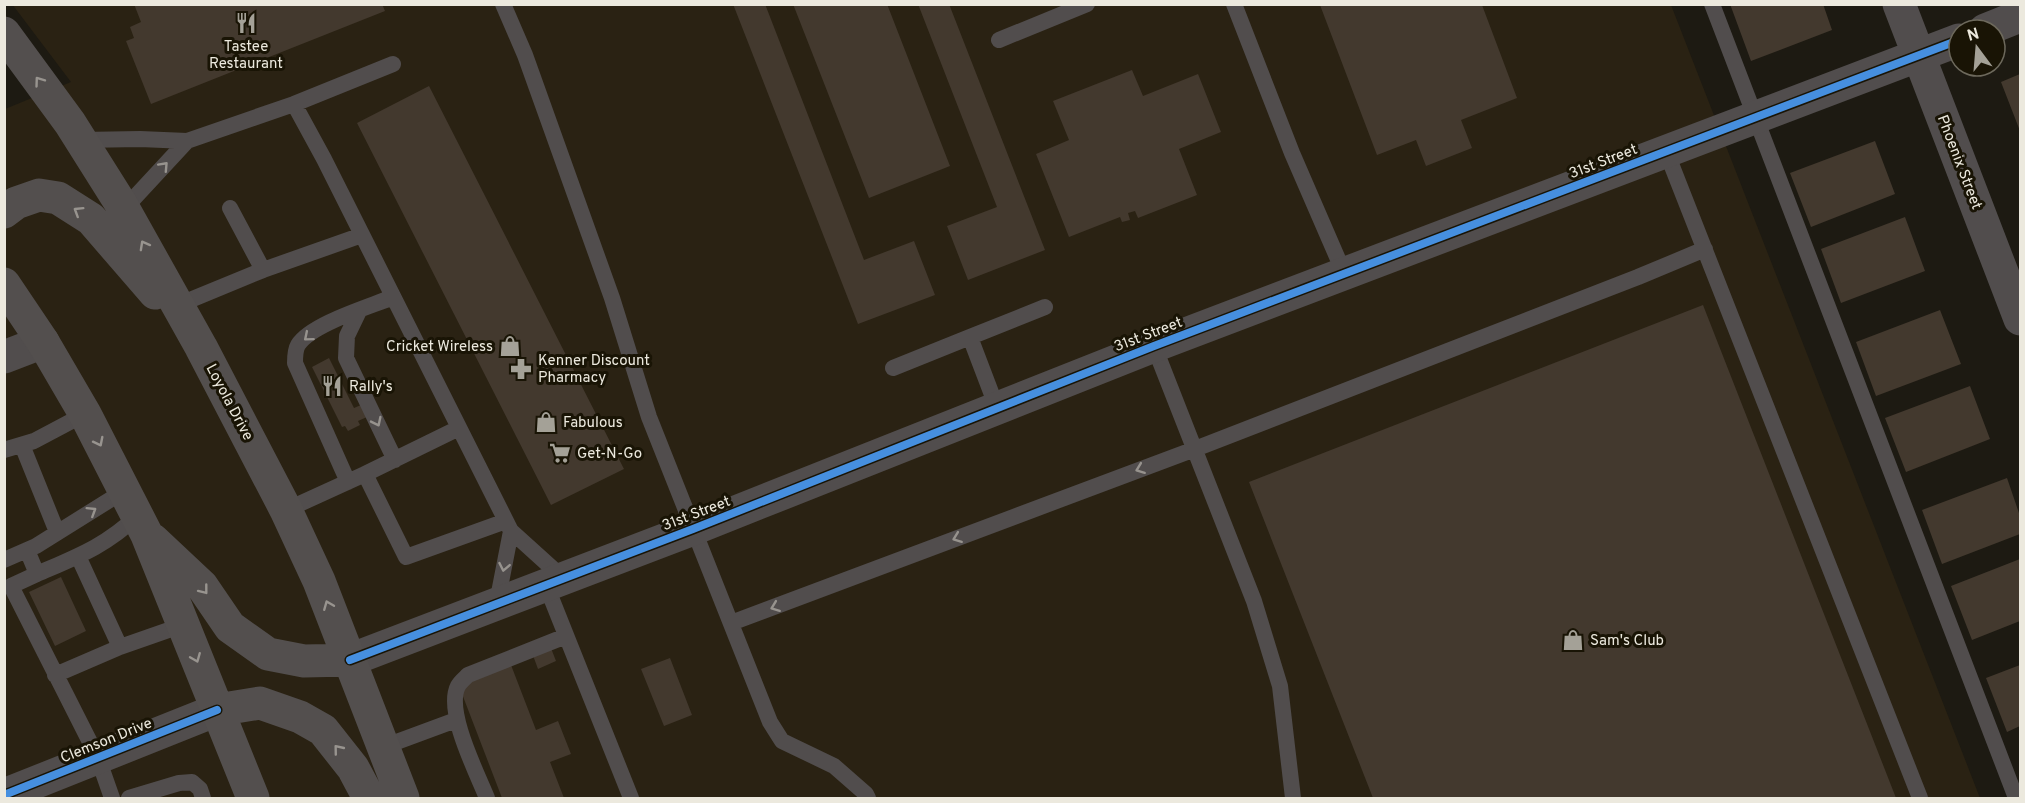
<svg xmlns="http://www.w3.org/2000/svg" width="2025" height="803" font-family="Overpass,sans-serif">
<rect width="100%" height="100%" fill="#1d1a12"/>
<path fill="#2a2213" d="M12,4L1671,5L1980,798H5V109L71,82Z"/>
<path fill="#43392e" d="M134,4H382L385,11L151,104L126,41L134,38L130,27L141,22Z
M733,4H765L864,260L914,241L935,295L858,324Z
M793,4H887L950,166L869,198Z
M918,4H949L1045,250L968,280L947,226L997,207Z
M1730,4H1823L1832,30L1751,61Z
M1320,5H1482L1517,98L1461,120L1472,148L1426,166L1416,140L1377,155Z
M1132,70L1143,96L1198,74L1221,132L1179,149L1197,195L1138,218L1135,211L1128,213L1130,220L1122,222L1120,217L1069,237L1036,154L1069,140L1053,101Z
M2020,74V131L2001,82Z
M429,86L624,469L551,505L357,123Z
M1875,141L1895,194L1811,227L1790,173Z
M1905,217L1925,271L1841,303L1821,249Z
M1703,305L1896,798H1373L1249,482Z
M1940,310L1961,364L1876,396L1856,342Z
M329,358L354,408L361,405L367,417L358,421L360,425L348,431L345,426L342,427L312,367Z
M1970,386L1990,439L1906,472L1885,418Z
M2007,478L2020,516V534L1942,564L1922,510Z
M2020,559V621L1972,640L1951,586Z
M61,577L86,631L55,646L29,592Z
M549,643L556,661L538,669L531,650Z
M670,658L692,715L664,726L641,669Z
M511,665L536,730L558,721L571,754L550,762L564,798H502L459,686Z
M2020,665V726L2007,732L1986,678Z"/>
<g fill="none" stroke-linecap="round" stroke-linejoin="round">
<path stroke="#514d4d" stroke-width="16" d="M503,4L525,55L612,298L649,417L770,722L782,741L834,766L866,794L868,798
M1234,4L1292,153L1344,273
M1712,4L2016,798
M999,40L1087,4
M294,104L393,64
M81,140L140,139L187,141L124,209
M187,141L294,104L324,159L506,521L406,557L365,474L286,510
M1666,151L1920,798
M263,270L362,235
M178,305L263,270L230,208
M359,311L347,336L346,358L395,460
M1154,346L1254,601L1280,686L1293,798
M893,368L970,337
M997,408L970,337L1045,307
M22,445L57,532
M4,450L34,441L85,414
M365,474L459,428
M348,482L295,363C295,357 295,350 298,345C311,324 369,307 393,297
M506,521L511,531L563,578
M27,550L37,574C76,557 106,546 137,516
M4,560L36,546L124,491
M37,574L11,586L98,758L112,798
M546,585L631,798
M497,603L511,531
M731,623L1195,449L1638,277L1705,249
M120,647L183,625
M55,675L120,647L78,556
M383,747L456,720
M129,798L179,783L192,782L200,789L203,798
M487,798C477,773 445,711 458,686C460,682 465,678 468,675L566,636"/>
<path stroke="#514d4d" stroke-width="33" d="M1899,4L2020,319
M1985,30L2020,16
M4,357L43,342
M350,660L693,529L1154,346L1959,40
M4,795L217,710"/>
<path stroke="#534f4e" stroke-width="33" d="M4,33L70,123L121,204L201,347L286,510L319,581L403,798
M4,212L16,203L39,195L58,198L91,219L155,293
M4,284L43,342L85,414L147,535L253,798
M153,540L202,586L230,627L268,654L304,661L350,660
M217,710L260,703L300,717L323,730L353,768L369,798"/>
<defs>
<path id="cycleway" d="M350,660L693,529L1154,346L1959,40
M4,795L217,710"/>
</defs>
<use href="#cycleway" stroke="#191405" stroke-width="11"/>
<use href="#cycleway" stroke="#468fdf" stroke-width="8"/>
</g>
<defs><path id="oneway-chevron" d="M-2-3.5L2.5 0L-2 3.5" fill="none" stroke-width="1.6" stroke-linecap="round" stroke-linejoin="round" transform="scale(1.5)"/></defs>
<g stroke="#98948f">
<use href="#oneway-chevron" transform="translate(39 81) rotate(-126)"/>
<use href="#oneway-chevron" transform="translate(78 211) rotate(-148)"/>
<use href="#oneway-chevron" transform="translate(144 245) rotate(-119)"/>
<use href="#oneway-chevron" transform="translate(99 442) rotate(63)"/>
<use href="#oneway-chevron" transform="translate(204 590) rotate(52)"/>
<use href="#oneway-chevron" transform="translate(328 605) rotate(-112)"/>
<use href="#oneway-chevron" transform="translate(196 658) rotate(68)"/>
<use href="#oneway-chevron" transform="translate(338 749) rotate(-129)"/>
</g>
<g stroke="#97938e">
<use href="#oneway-chevron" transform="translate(164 166) rotate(-47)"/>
<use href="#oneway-chevron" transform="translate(308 337) rotate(140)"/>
<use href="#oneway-chevron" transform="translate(377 422) rotate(64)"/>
<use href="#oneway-chevron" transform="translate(1140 469) rotate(159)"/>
<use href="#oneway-chevron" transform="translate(92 511) rotate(-32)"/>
<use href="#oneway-chevron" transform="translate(957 538) rotate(159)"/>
<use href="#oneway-chevron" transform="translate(504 567) rotate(101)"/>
<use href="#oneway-chevron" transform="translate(775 607) rotate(159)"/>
</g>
<defs>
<symbol id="restaurant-bare" viewBox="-9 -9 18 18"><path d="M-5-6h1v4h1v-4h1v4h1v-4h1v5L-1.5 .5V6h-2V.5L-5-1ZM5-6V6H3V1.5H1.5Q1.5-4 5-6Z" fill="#a4a197" stroke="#191405" stroke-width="2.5" paint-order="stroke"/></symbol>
<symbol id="shop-bare" viewBox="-9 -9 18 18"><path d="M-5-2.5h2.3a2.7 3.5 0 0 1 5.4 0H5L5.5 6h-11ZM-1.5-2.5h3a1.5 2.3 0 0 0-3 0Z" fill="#a4a197" stroke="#191405" stroke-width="2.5" paint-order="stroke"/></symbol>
<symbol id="pharmacy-bare" viewBox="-9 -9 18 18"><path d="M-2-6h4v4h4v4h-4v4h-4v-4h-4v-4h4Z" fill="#a4a197" stroke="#191405" stroke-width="2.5" paint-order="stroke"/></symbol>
<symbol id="supermarket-bare" viewBox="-9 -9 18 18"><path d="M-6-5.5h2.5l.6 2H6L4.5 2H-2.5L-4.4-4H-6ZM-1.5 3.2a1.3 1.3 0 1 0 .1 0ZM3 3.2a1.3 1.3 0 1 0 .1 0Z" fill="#a4a197" stroke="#191405" stroke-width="2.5" paint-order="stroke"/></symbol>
</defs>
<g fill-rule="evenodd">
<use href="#restaurant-bare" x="231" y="8" width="30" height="30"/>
<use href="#shop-bare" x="495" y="331" width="30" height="30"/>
<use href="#pharmacy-bare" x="506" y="354" width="30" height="30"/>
<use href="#restaurant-bare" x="317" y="371" width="30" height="30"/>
<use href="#shop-bare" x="531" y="407" width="30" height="30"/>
<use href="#supermarket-bare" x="545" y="438" width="30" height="30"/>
<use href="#shop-bare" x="1558" y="625" width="30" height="30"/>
</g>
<g text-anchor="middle" stroke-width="6" stroke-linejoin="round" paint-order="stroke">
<g font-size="15" fill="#ece9de" stroke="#191405" text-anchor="start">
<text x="246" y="51" text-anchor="middle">Tastee<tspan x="246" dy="17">Restaurant</tspan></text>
<text x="493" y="351" text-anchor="end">Cricket Wireless</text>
<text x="538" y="365">Kenner Discount<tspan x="538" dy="17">Pharmacy</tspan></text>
<text x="349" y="391">Rally's</text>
<text x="563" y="427">Fabulous</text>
<text x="577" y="458">Get-N-Go</text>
<text x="1590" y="645">Sam's Club</text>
</g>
<g font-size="15" fill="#ece9de" stroke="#191405">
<text transform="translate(1603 161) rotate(-21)" y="5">31st Street</text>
<text transform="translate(1960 162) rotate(69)" y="5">Phoenix Street</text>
<text transform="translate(1148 334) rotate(-21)" y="5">31st Street</text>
<text transform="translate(230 402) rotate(62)" y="5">Loyola Drive</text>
<text transform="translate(696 513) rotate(-21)" y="5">31st Street</text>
<text transform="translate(106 740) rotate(-22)" y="5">Clemson Drive</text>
</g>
</g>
<rect width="2025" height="803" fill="none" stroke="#ece9de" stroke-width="12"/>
<g transform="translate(1977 48) rotate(344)"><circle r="28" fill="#191405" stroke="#6d695c" stroke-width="1.5"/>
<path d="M0-4.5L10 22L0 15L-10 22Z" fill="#a4a197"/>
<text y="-9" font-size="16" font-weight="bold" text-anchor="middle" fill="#ece9de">N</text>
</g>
</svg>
